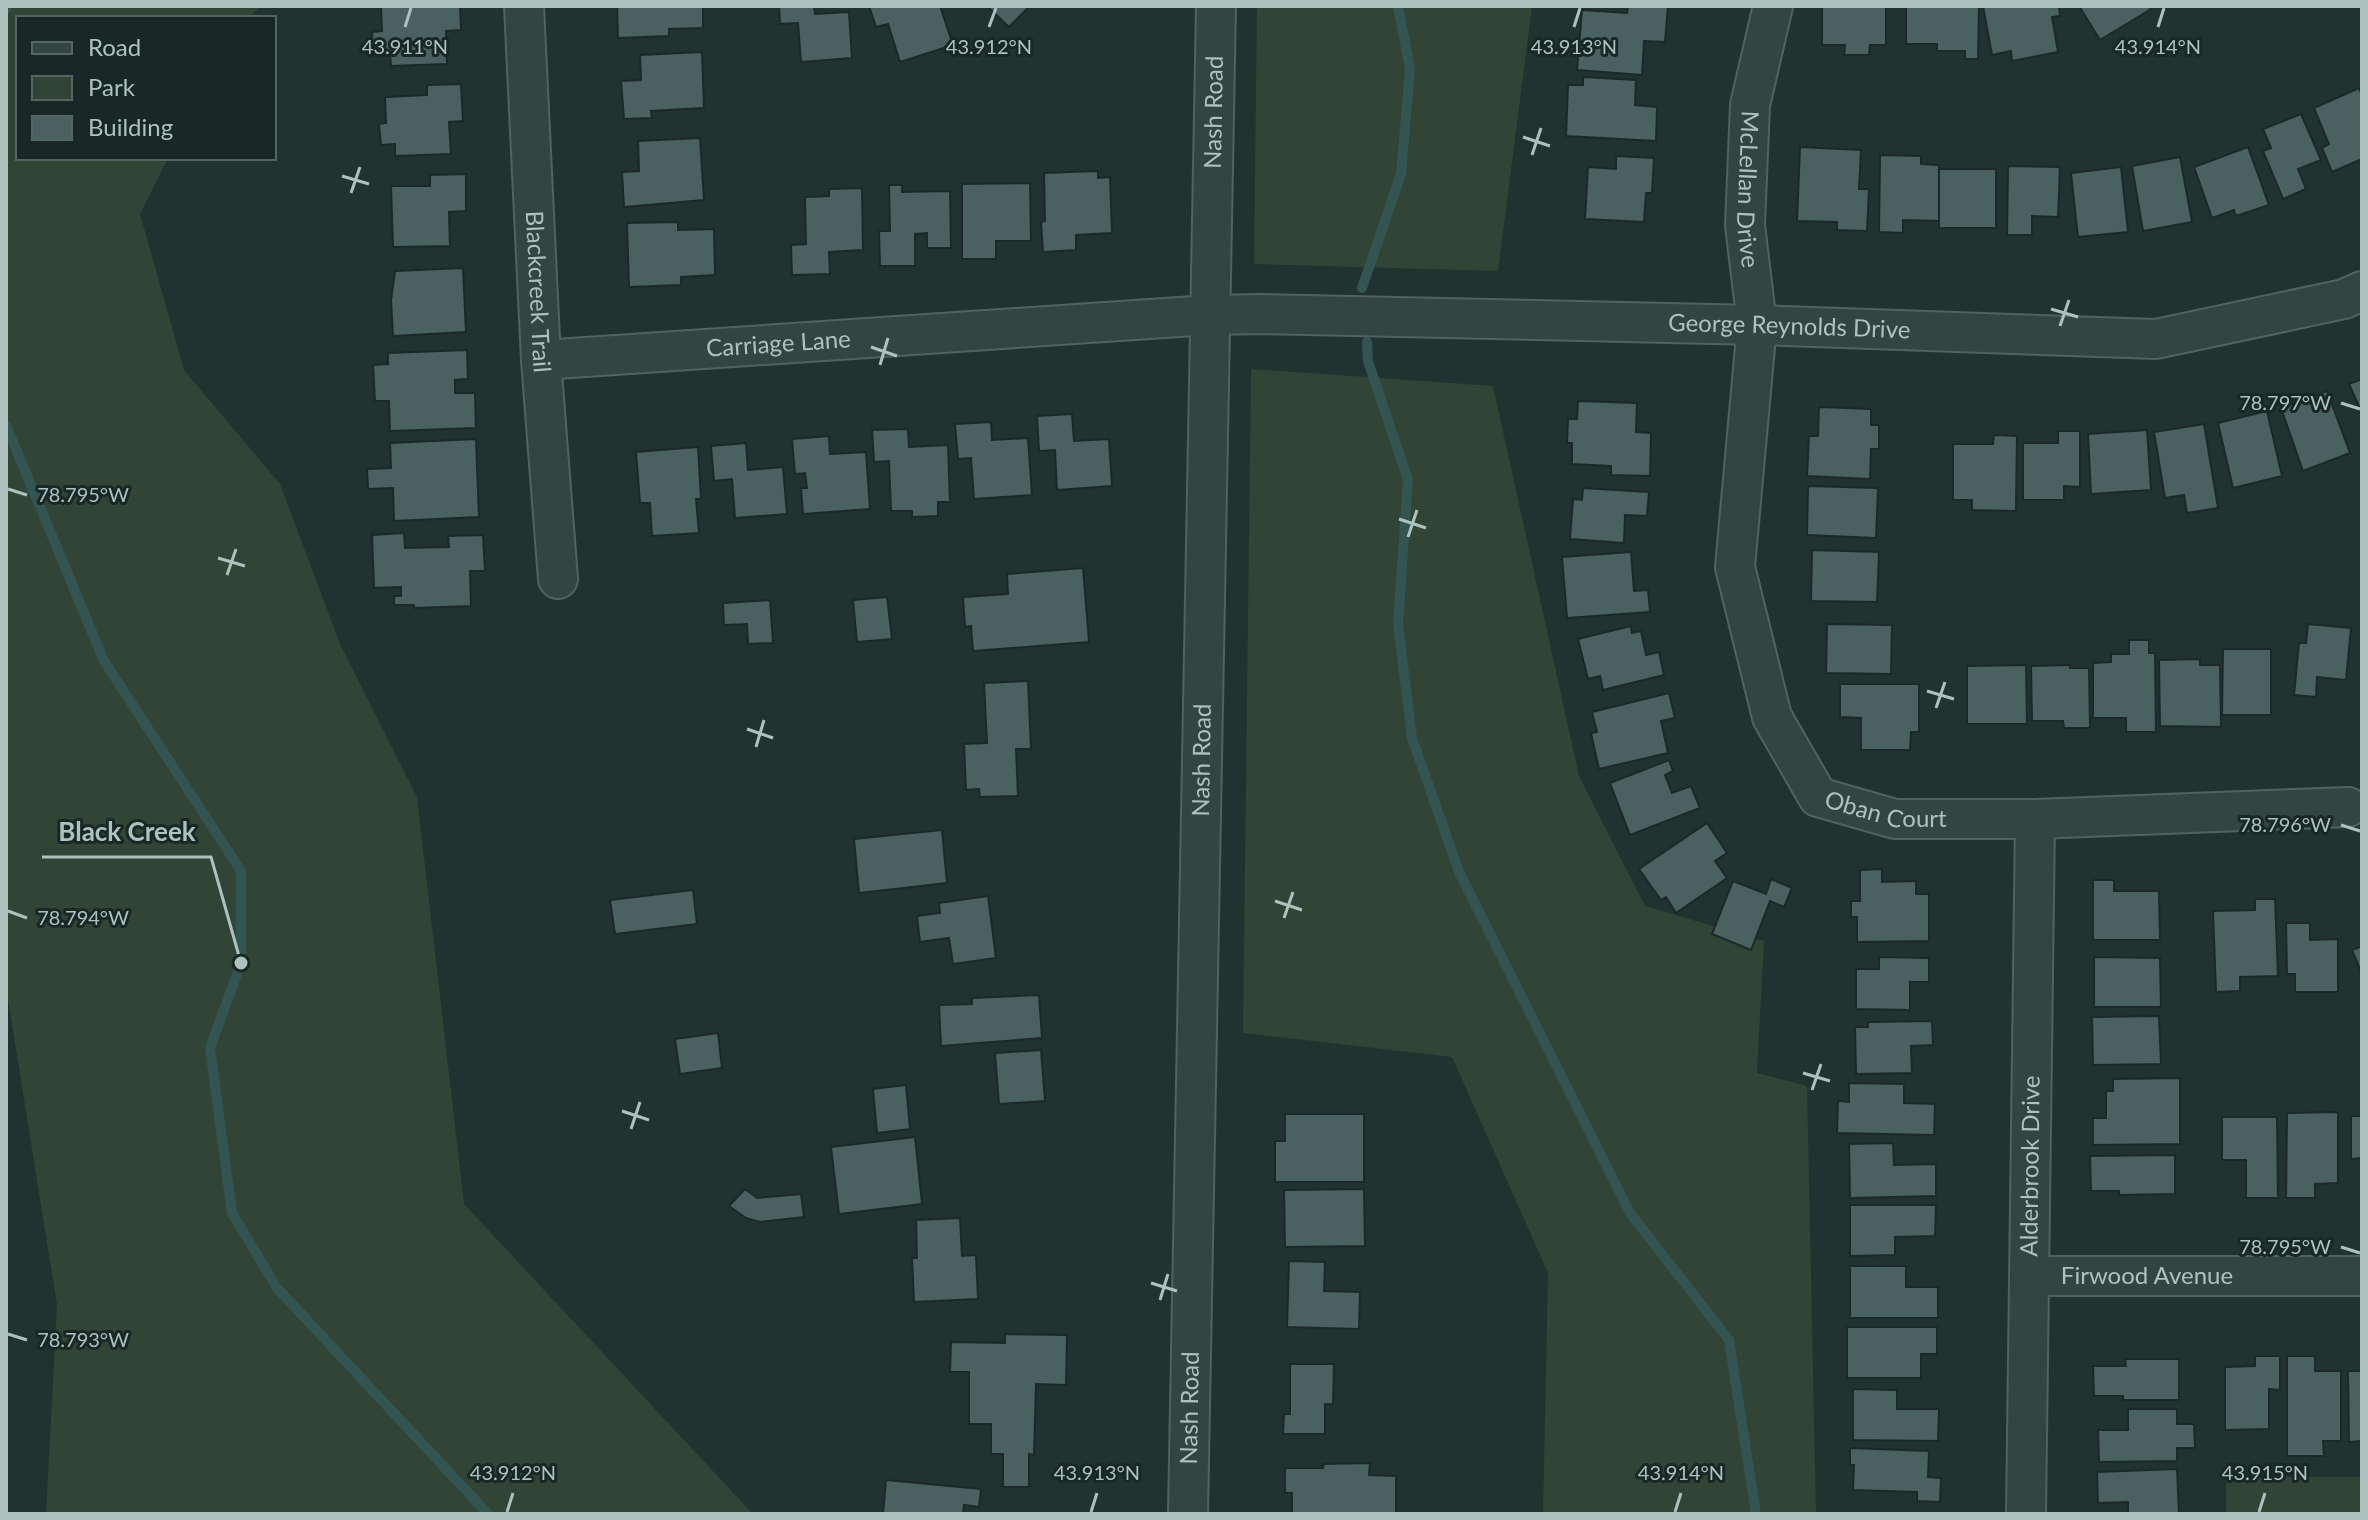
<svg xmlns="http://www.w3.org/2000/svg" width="2368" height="1520" font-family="Lato,sans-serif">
<rect width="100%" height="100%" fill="#203330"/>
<path fill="#324435" d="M6,6H261L249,18H18V158H168L140,214L184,370L280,484L340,644L417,797L464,1204L753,1514H46L57,1305L6,987Z
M1257,6H1532L1498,271L1254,264Z
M1251,369L1493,386L1579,776L1645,906L1764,941L1757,1073L1807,1086L1816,1514H1543L1548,1273L1452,1057L1243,1033Z
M2226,1477H2362V1514H2226Z"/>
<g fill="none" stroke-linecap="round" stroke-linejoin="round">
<path stroke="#335551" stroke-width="10" d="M6,9L7,6
M1362,288L1401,174L1410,69L1398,6
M1367,342L1368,361L1408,480L1398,624L1412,738L1459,872L1630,1213L1729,1340L1756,1514
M6,425L104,661L241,871V963L210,1048L232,1213L277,1288L488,1514"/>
</g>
<path fill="#4b615f" stroke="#1b2a28" stroke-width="2" d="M381,6H460L461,30L446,31L447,64L391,66L390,53L373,54L372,32L382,31Z
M617,6H703V28L669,29V36L618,38Z
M779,6H814L815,14L849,12L852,58L801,62L798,23L780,24Z
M869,6H940L953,45L900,62L888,24L876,27Z
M987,6H1030L1009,27Z
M1628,6H1668L1665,42L1644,41L1642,75L1577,70L1582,10L1627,13Z
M1822,6H1886V45H1870L1869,55H1844L1845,45H1822Z
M1906,6H1979L1978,59H1965V51H1937V44H1906Z
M1983,6H2059L2060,16L2052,17L2058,52L2012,61L2011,51L1992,55Z
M2079,6H2149L2151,9L2100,40Z
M702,52L704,108L651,111L652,118L624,119L621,81L641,80L640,55Z
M1583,77L1636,80L1635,105L1657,107L1656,141L1566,136L1568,85H1583Z
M461,84L463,121L449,122L451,154L395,156V144L381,145L379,124L386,123L385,97L427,95V85Z
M2359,88L2362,95V159L2332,172L2322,148L2329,144L2314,108Z
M2301,114L2321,160L2298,169L2306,189L2283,199L2263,151L2271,148L2263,129Z
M700,138L704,200L624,207L622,172L639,171L638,141Z
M1800,147L1861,150L1859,189H1869L1867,231L1837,230V222L1797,221Z
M2248,147L2269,205L2236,216L2234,210L2212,218L2194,167Z
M1880,155L1921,156V164L1939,165V221L1903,220V233L1879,232Z
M1616,156L1654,158L1652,193H1646L1644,222L1585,219L1588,167L1616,169Z
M2180,157L2192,222L2143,231L2132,166Z
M2008,166L2060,167L2058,217L2032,216V235H2007Z
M2121,167L2128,232L2078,237L2071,173Z
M1939,169H1996V228H1939Z
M1098,171V178L1110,177L1112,233L1076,235V250L1043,252L1041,222L1045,221L1044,173Z
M466,174V211L449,212L450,246L393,247L391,186H430V175Z
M1030,183L1031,241H996V259H962V184Z
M889,185H902V192L950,191L951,248H927V233L915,234V266H880L879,231H890Z
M862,188L863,250L829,252L830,274L792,275L791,245L806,244L805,197L829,196V189Z
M678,222V230L714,229L715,275L681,277V285L629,287L627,223Z
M463,268L466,332L393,336L391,300L395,271Z
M467,350L468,379L455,380V393H475L476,428L390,431L389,401H375L373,365L388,364V353Z
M2362,379V413L2349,384Z
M2327,391L2350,453L2303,471L2281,408Z
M1578,401L1637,403L1636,432L1651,433L1650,476L1611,475V466L1572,464V443H1567L1568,419H1577Z
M1819,407L1871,409V425H1879V449H1871L1870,479L1807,476L1809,436H1818Z
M2267,411L2282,476L2233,488L2218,423Z
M1072,414L1074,441L1109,439L1112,486L1057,490L1055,450L1039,451L1037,416Z
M991,422L992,440L1028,438L1032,495L974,499L971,458L958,459L955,424Z
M2204,424L2218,508L2187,513L2184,495L2165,498L2154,432Z
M908,429L909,447L948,445L950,502H938V516L912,517V511H891L889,461L874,462L872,430Z
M2147,430L2151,490L2091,494L2088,434Z
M2058,431H2080V487L2064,486V500H2023V443H2058Z
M1994,435L2017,436L2016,511L1972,510V500H1953V444H1993Z
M829,436L830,454L866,452L870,509L803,514L801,488H807L805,473L795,474L792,439Z
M476,439L479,517L394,521L393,488L368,489L367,469L391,468L390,443Z
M746,443L748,470L783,467L787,514L735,518L732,479L714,481L711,446Z
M698,447L701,499H696L699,533L652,536L650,503H640L636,452Z
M1808,486L1878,488L1876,538L1807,535Z
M1583,488L1649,492L1647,516L1625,515L1624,543L1570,539L1573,499L1582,500Z
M404,533L405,548L449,547L448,536L483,535L485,571H470L471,606L414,608V605H394V596H401V587L374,588L372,535Z
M1812,550L1879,552L1877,602L1811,601Z
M1631,552L1634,591L1648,590L1650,612L1567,618L1562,557Z
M1083,568L1089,642L973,651L971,626L965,627L963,597L1008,594L1007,574Z
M887,597L892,639L857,642L853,600Z
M770,600L773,643L748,644L747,624L724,625L723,603Z
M1827,624L1892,625L1891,674L1826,673Z
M2308,624L2351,628L2346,680L2317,677L2316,697L2294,695L2299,643H2306Z
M1631,626L1632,633L1641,631L1646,655L1659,652L1664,675L1603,690L1600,676L1588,679L1578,639Z
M2129,640H2149V653H2155L2156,732H2126V718H2093V663L2111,662V654H2129Z
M2223,649H2271V715H2222Z
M2200,659V665H2220L2221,727L2160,726L2159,660Z
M2026,665L2027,724H1967V666Z
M2070,665V668H2089L2090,728H2064L2063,721H2032L2031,666Z
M1028,681L1031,749H1016L1018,796L980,797L979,789L966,790L964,744L987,743L984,683Z
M1840,684H1919V732H1911L1910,750H1861V718L1840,717Z
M1669,693L1675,718L1661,721L1668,753L1599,769L1591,733L1597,732L1592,712Z
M1669,760L1673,771L1665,775L1672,793L1691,786L1700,808L1630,835L1610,783Z
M1707,823L1727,853L1715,861L1727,878L1676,913L1666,897L1661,900L1639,869Z
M942,830L947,883L859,893L854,839Z
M1882,869V882L1916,881V894H1929V941L1857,942V917H1851V901H1860V870Z
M1771,879L1792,888L1784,907L1770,901L1751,950L1712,934L1733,881L1766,894Z
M2093,880H2114V891H2159L2160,940H2093Z
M693,890L697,924L615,934L610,900Z
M988,896L996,958L953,964L949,938L920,942L917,916L940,913L939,903Z
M2255,899H2275L2278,976L2240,977V991L2216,992L2213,911L2255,910Z
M2286,923H2310V940L2338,939V992H2295V974H2287Z
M2362,946V974L2352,950Z
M1879,957L1929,958V982H1910V1010L1856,1009V969H1879Z
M2094,957L2160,958L2161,1007H2094Z
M1039,995L1042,1038L941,1046L939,1005L972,1004V998Z
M2159,1016L2161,1064L2093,1065L2092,1017Z
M1932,1021L1933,1045L1911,1046L1912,1073L1856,1074L1855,1027H1868V1022Z
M718,1033L722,1068L680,1074L675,1039Z
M1041,1050L1045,1101L999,1104L995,1053Z
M2180,1078V1144L2093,1145V1118H2106V1091H2113V1079Z
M1849,1083L1904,1084V1103L1935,1104L1934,1135L1837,1133L1838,1101L1849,1102Z
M906,1085L910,1129L877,1133L873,1089Z
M2338,1112V1183L2315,1184V1198H2286L2287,1113Z
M1285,1114H1364V1182H1275V1141H1285Z
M2351,1116H2362V1158L2351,1159Z
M2222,1117H2277L2278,1198H2246V1160H2222Z
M915,1137L922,1204L839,1214L831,1147Z
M1893,1143L1894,1165L1936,1164V1196L1850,1198L1849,1144Z
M2175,1155V1194L2119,1195V1191H2091L2090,1156Z
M745,1189L757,1198L801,1194L804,1217L760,1222L746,1218L729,1206Z
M1364,1189L1365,1246L1285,1247L1284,1190Z
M1850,1205H1936L1935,1236L1895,1237V1255L1850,1256Z
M960,1218L962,1256L976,1255L978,1299L914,1302L912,1258H917L916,1220Z
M1289,1261L1325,1262L1324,1291L1360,1292L1359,1329L1287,1327Z
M1850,1266H1906V1287H1938V1318H1850Z
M1847,1327H1937V1354H1921V1378H1847Z
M1005,1334L1067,1335L1066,1385L1036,1384L1034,1455L1029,1454V1487H1003V1454H991V1424H969V1372H950L951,1342L1005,1343Z
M2255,1356H2280V1390L2269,1389V1429L2225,1430V1367L2255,1366Z
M2287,1356H2315V1371H2341V1441H2323L2324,1456H2287Z
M2125,1359H2179V1400H2123V1396H2094L2093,1366H2126Z
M1290,1364H1334L1333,1404H1325V1434H1283L1284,1414H1290Z
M2348,1371H2362V1441L2349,1442Z
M1853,1389L1897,1390V1409H1939L1938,1441L1853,1440Z
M2128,1409H2177V1424H2194L2195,1448H2177V1461L2099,1462L2098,1430H2128Z
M1850,1448L1929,1451L1928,1477L1941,1478L1940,1502L1917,1501V1492L1853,1490L1854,1465H1850Z
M1370,1463L1369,1475L1396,1476V1514H1292V1493H1285V1468H1323L1324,1464Z
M2177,1469L2179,1514H2128V1502L2098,1503L2097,1472Z
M886,1480L981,1489L979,1507L964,1505L963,1514H883Z"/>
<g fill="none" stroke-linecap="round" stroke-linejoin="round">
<defs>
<g id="minor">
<path id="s1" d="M524,6L541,360L558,579"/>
<path id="s2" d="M1773,6L1750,105L1745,225L1757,325L1735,567L1772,717L1818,797L1895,819H2035L2348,807"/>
<path id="s3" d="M541,360L1209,315L1262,314L1757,325L2156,339L2344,299L2362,291"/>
<path id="s4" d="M2029,1276H2362"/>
<path id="s5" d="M1188,1514L1216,6"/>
<path id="s6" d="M2026,1514L2035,819"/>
</g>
</defs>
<use href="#minor" stroke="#516260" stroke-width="42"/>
<use href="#minor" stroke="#334442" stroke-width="38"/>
</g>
<path fill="none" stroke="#adc1bf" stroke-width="3" d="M405,27L411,8M989,27L996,8M1574,27L1580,8M2158,27L2164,8M1523,137L1550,146M1532,155L1541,128M342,176L369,184M351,193L360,167M2051,309L2078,317M2060,326L2069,300M871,347L897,356M880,365L888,338M2341,403L2360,409M8,489L27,495M1399,519L1426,528M1408,537L1417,510M218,558L245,566M227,575L236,549M1927,691L1954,699M1936,708L1945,682M747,729L773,738M756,747L764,720M2341,825L2360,831M1275,901L1302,910M8,911L27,918M1284,918L1293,892M1803,1073L1830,1081M1812,1090L1821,1064M622,1111L649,1120M631,1129L640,1102M2341,1247L2360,1253M1151,1283L1177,1291M1160,1300L1168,1274M8,1334L27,1340M507,1512L513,1493M1091,1512L1097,1493M1675,1512L1681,1493M2259,1512L2265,1493"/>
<g text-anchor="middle" stroke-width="6" stroke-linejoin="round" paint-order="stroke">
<g font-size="24" fill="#adc1bf" stroke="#192826">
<text dy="8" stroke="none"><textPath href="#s5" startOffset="1402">Nash Road</textPath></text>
<text dy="8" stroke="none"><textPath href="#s2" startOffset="186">McLellan Drive</textPath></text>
<text dy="8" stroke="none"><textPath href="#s1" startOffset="286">Blackcreek Trail</textPath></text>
<text dy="8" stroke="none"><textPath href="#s3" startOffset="1250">George Reynolds Drive</textPath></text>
<text dy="8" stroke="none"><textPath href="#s3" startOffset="238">Carriage Lane</textPath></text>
<text dy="8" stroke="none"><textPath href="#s5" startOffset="754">Nash Road</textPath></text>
<text dy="8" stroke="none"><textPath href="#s2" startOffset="882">Oban Court</textPath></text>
<text dy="8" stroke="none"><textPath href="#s6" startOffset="348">Alderbrook Drive</textPath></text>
<text dy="8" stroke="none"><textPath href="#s4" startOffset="118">Firwood Avenue</textPath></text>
<text dy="8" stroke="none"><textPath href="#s5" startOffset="106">Nash Road</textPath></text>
</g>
</g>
<g font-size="20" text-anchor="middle" fill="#adc1bf" stroke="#192826" stroke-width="6" stroke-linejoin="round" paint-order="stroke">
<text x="405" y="54">43.911°N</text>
<text x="989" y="54">43.912°N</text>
<text x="1574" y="54">43.913°N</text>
<text x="2158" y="54">43.914°N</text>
<text x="2285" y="410">78.797°W</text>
<text x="83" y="502">78.795°W</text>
<text x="2285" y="832">78.796°W</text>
<text x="83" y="925">78.794°W</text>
<text x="2285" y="1254">78.795°W</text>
<text x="83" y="1347">78.793°W</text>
<text x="513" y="1480">43.912°N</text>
<text x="1097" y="1480">43.913°N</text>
<text x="1681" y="1480">43.914°N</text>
<text x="2265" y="1480">43.915°N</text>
</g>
<path fill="none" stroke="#adc1bf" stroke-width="3" d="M241 963L211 857H42"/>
<circle fill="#adc1bf" stroke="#192826" stroke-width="3" cx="241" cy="963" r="8"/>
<g font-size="26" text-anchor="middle" font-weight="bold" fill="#adc1bf" stroke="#192826" stroke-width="6" stroke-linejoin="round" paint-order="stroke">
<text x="127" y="841">Black Creek</text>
</g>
<rect width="2368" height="1520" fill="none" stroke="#adc1bf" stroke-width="16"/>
<rect x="16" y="16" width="260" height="144" fill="#192826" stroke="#546563" stroke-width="2"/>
<rect x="32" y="42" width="40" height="12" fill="#334442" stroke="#546563" stroke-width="2"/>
<text x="88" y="56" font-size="24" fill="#adc1bf">Road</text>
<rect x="32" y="76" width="40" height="24" fill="#324435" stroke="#546563" stroke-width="2"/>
<text x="88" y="96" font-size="24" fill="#adc1bf">Park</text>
<rect x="32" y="116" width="40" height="24" fill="#4b615f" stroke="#546563" stroke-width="2"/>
<text x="88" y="136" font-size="24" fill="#adc1bf">Building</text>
</svg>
